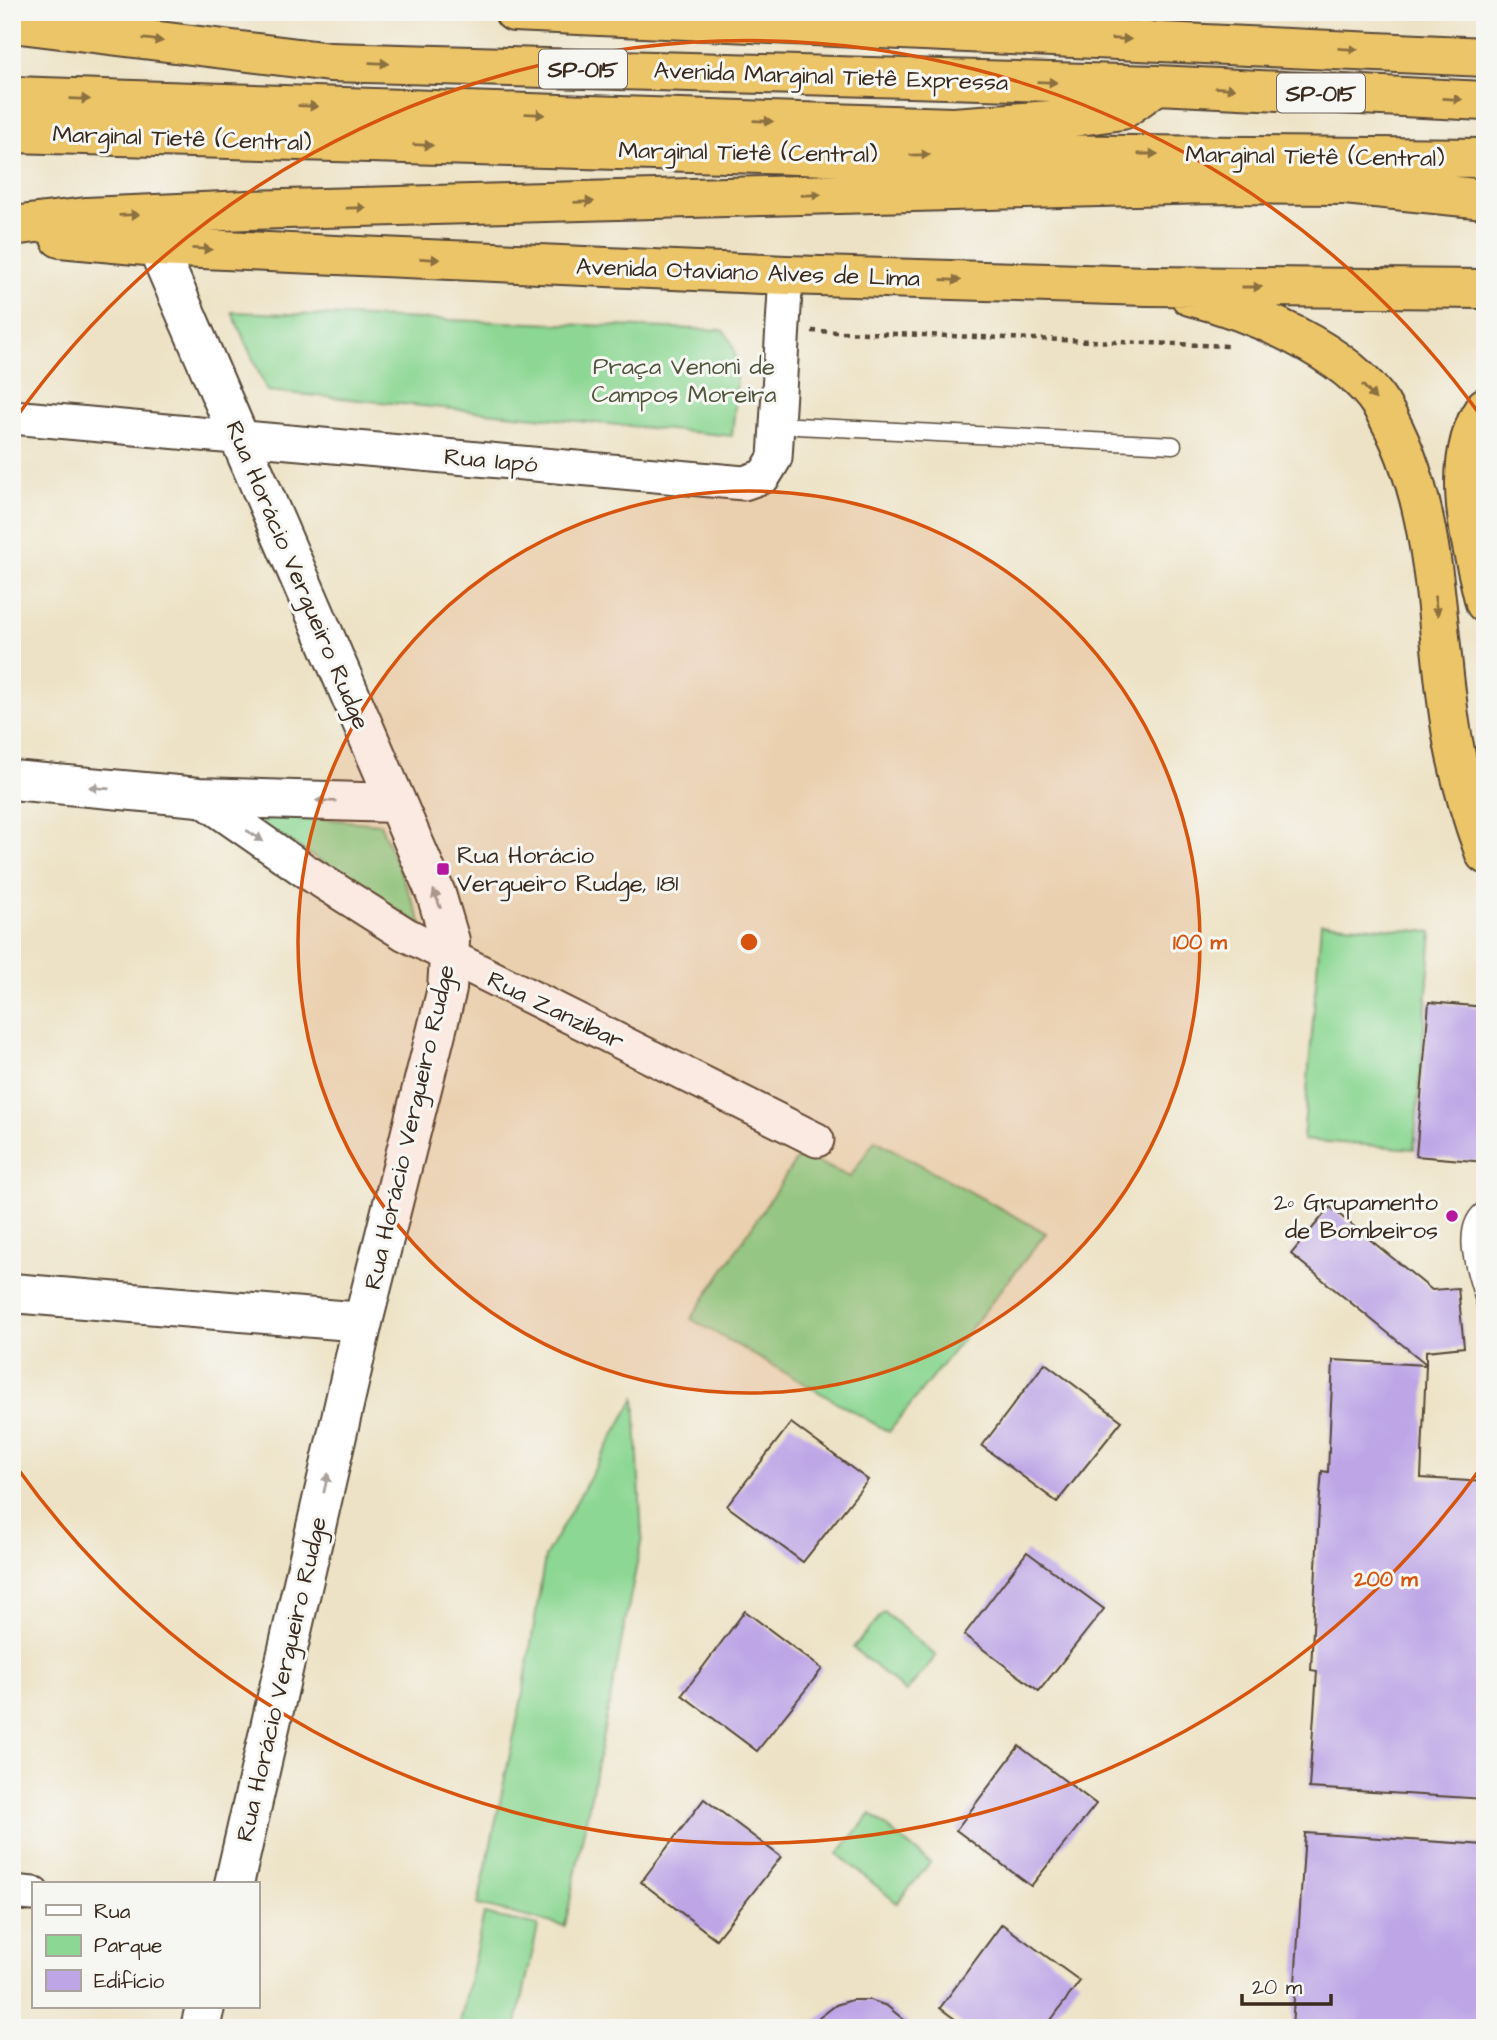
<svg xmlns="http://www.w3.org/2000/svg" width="1497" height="2040" font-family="'Architects Daughter',sans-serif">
<rect width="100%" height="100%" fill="#f6f6f2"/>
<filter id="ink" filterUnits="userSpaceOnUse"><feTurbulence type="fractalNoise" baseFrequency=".0143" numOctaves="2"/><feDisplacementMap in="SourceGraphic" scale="14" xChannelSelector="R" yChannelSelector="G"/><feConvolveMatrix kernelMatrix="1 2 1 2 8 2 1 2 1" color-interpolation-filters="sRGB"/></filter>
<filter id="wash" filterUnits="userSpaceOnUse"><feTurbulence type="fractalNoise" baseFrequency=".00686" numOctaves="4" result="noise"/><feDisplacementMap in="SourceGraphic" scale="28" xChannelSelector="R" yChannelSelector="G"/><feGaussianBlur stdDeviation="1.57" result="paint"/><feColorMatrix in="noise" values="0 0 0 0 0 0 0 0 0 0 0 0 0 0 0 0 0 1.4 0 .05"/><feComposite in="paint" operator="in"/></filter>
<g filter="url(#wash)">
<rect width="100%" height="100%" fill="#ede2c5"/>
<path fill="#8cd793" stroke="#648058" stroke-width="2" d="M232,312L722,330C746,348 734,407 732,436L267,391Z
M248,815H280L380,824L423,926Z
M1321,923L1432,932L1414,1149L1303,1140Z
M875,1140L1046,1233L889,1432L691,1319L800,1154L850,1177Z
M635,1398L642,1538L565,1926L478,1905L523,1693L545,1557Z
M884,1612L936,1656L906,1692L853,1648Z
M871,1814L930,1863L897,1903L838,1854Z
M484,1914L538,1926L516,2028H459Z"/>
<g id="blocks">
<path fill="#bda5e6" d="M1429,1002L1485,1007V1162L1416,1156Z
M1330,1207L1432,1290L1458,1288L1464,1347L1426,1351V1364L1291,1254Z
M1333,1360L1426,1365L1421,1478L1485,1482V1799L1309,1788L1317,1671L1311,1670L1319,1507L1322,1471L1328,1472Z
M1045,1363L1122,1421L1057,1502L982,1446Z
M791,1423L868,1480L803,1562L727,1506Z
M1027,1552L1104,1609L1039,1691L964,1635Z
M745,1611L822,1669L757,1751L682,1695Z
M1019,1746L1096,1804L1031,1886L956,1830Z
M704,1799L781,1857L716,1939L641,1882Z
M1305,1833L1485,1845V2028H1292Z
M1002,1924L1080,1981L1045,2028H967L940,2008Z
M852,2000H870L887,2006L914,2028H806L836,2005Z"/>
</g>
</g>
<g filter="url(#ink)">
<use href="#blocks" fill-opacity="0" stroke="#564637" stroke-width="2"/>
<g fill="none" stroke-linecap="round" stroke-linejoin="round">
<defs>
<path id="service" d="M777,425L1173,445
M1485,1209C1456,1228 1478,1279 1485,1304"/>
<path id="minor" d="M12,417L744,483L764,476L775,458L786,275
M199,797L304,870L405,934L817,1140
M12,1892L33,1894"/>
<path id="tertiary" d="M157,247L436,894L450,941L447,989L363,1322L234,1884
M12,780L199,797L395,803
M12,1293L363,1322
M200,2028L205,2007"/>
<path id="trunk" d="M12,133L832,156L1014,154L1485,158
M12,226L86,217L248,210L1209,184L1345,185L1485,199
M60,238L157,247L786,275L1147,286L1485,289
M1190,296C1251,311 1347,351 1381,405C1442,505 1433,630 1453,741C1460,778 1472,819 1485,854
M1485,407C1448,462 1471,544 1485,603"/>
<path id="motorway" d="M514,12L1485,57
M12,23L330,62L1157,85L1485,101
M12,96L953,127L1052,120L1122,110L1157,85"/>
</defs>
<use href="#service" stroke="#564637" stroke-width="19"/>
<use href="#minor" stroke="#564637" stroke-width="37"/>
<use href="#tertiary" stroke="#564637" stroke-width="42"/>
<use href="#trunk" stroke="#564637" stroke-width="42"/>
<use href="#motorway" stroke="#564637" stroke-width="42"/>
<path stroke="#564637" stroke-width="4.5" stroke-dasharray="5 5" stroke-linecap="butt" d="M812,331L1230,346"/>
<use href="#service" stroke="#fff" stroke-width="16"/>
<use href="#minor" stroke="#fff" stroke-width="33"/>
<use href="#tertiary" stroke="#fff" stroke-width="38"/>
<use href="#trunk" stroke="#edc569" stroke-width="38"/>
<use href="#motorway" stroke="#edc569" stroke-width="38"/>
</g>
<defs><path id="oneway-solid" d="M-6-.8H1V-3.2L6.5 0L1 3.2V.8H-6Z" transform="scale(1.75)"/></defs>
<g fill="#8b7040">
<use href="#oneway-solid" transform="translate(1121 39) rotate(2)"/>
<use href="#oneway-solid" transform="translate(153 40) rotate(7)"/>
<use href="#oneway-solid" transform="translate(1348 49) rotate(3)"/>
<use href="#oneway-solid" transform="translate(379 63) rotate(2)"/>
<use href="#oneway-solid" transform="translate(1047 82) rotate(2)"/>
<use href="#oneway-solid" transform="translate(1225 88) rotate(3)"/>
<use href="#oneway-solid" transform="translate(80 99) rotate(2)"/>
<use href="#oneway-solid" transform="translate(1452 99) rotate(3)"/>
<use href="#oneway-solid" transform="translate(308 106) rotate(2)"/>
<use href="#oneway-solid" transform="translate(535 114) rotate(2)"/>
<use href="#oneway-solid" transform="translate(763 121) rotate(2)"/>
<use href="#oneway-solid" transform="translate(423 145) rotate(2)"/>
<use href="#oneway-solid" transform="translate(1148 154)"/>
<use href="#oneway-solid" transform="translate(920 155) rotate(-1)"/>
<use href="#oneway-solid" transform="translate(811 195) rotate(-2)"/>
<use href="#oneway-solid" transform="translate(584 202) rotate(-2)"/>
<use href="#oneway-solid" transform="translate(356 208) rotate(-1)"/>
<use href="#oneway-solid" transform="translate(129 215) rotate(-2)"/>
<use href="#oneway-solid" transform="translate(202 249) rotate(3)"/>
<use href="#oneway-solid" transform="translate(430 259) rotate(3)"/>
<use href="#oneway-solid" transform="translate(951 280) rotate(2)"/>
<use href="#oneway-solid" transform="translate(1252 287)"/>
<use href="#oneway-solid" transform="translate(1369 392) rotate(48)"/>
<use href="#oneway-solid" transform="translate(1436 606) rotate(81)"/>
</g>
<g fill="#a79f9a">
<use href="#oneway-solid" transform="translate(99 788) rotate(-175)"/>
<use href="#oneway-solid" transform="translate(326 801) rotate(-178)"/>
<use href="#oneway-solid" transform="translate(255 836) rotate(34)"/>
<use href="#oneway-solid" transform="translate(437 899) rotate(-111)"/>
<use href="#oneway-solid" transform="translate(326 1483) rotate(-77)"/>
</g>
</g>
<circle cx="749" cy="942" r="451" fill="#d7540e" fill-opacity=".12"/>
<g fill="none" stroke="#d7540e" stroke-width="3.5">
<circle cx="749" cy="942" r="451"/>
<path d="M1483 1465A901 901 0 0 1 15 1465M15 419A901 901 0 0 1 1483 419"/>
</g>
<g fill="#b5179e" stroke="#f6f6f2" stroke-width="2.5">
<rect x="436" y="862" width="14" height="14" rx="3.5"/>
<circle cx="1452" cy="1216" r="7"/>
</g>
<g text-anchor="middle" stroke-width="6" stroke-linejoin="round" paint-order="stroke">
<g fill="#f6f6f2" stroke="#73675e" stroke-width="2">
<rect x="539" y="49.5" width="88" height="39" rx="5"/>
<rect x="1277" y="73.5" width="88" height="39" rx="5"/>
</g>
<g font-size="23" font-weight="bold" fill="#3b2a1e">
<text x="583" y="77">SP-015</text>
<text x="1321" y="101">SP-015</text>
</g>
<g font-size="24" fill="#3b2a1e" stroke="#f6f6f2">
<text transform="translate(831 76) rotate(2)" y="8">Avenida Marginal Tietê Expressa</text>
<text transform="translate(182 138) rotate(2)" y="8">Marginal Tietê (Central)</text>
<text transform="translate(748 152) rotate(1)" y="8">Marginal Tietê (Central)</text>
<text transform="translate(1315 156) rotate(1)" y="8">Marginal Tietê (Central)</text>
<text transform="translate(748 272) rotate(2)" y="8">Avenida Otaviano Alves de Lima</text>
<text transform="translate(491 460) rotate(5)" y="8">Rua Iapó</text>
<text transform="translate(298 575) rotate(67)" y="8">Rua Horácio Vergueiro Rudge</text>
<text transform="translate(556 1010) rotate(26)" y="8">Rua Zanzibar</text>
<text transform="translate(409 1127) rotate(-77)" y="8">Rua Horácio Vergueiro Rudge</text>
<text transform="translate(281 1679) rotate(-77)" y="8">Rua Horácio Vergueiro Rudge</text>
</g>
<g font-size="24" fill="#4f553b" stroke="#f6f6f2">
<text x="684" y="374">Praça Venoni de<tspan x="684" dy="28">Campos Moreira</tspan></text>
</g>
<g font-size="24" fill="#3b2a1e" stroke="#f6f6f2" text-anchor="start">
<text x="457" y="863">Rua Horácio<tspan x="457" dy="28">Vergueiro Rudge, 181</tspan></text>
<text x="1438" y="1210" text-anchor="end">2º Grupamento<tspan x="1438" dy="28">de Bombeiros</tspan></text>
</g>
</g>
<circle cx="749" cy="942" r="10" fill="#d7540e" stroke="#f6f6f2" stroke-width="3.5"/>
<g font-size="21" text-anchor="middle" font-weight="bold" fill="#d7540e" stroke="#f6f6f2" stroke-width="6" stroke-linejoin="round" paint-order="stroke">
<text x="1200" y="949">100 m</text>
<text x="1386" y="1586">200 m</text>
</g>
<rect width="1497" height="2040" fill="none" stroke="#f6f6f2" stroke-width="42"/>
<rect x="32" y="1882" width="228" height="126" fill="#f6f6f2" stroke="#aba49d" stroke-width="2"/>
<rect x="46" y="1905" width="35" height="10" fill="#ffffff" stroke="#aba49d" stroke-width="2"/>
<text x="94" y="1918" font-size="21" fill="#3b2a1e">Rua</text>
<rect x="46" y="1935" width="35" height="21" fill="#8cd793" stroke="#aba49d" stroke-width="2"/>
<text x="94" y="1952" font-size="21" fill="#3b2a1e">Parque</text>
<rect x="46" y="1970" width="35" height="21" fill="#bda5e6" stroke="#aba49d" stroke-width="2"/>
<text x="94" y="1988" font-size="21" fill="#3b2a1e">Edifício</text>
<path d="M1242 1994v10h89v-10" fill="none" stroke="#3b2a1e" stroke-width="3.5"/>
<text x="1252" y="1994" font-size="21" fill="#3b2a1e" stroke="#f6f6f2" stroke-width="5" paint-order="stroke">20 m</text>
</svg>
